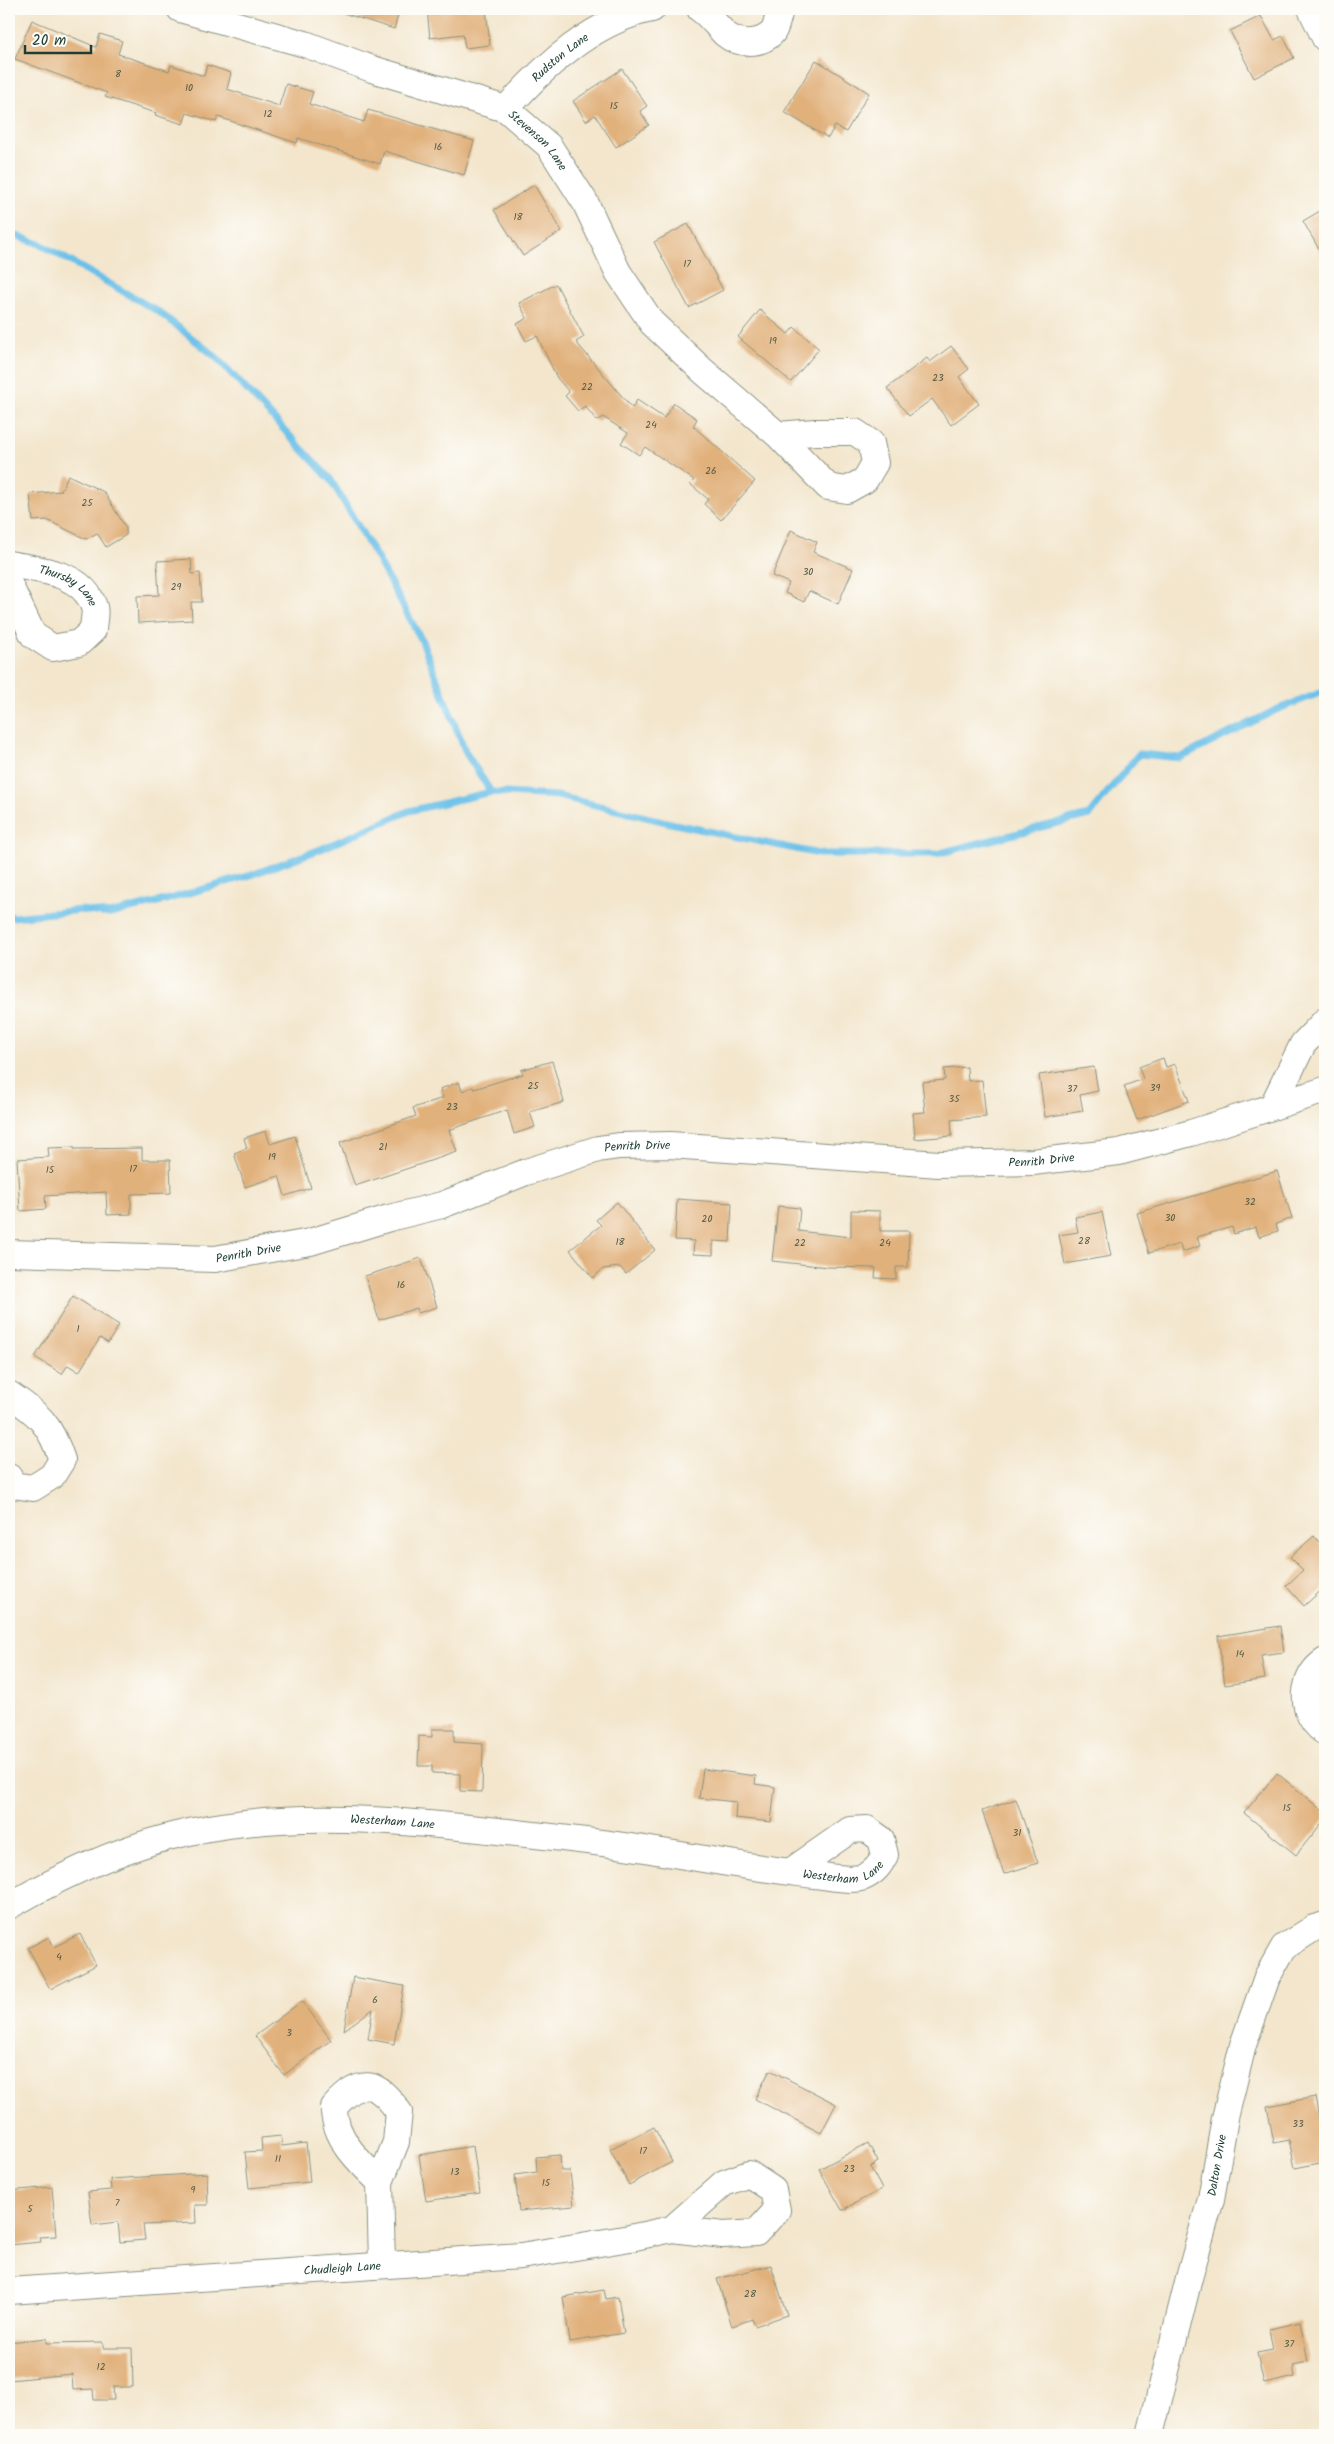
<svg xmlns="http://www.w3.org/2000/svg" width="1334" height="2444" font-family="Kalam,sans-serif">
<rect width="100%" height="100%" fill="#fdfcf7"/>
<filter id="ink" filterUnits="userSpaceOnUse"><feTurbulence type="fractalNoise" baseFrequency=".02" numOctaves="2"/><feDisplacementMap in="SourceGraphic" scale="10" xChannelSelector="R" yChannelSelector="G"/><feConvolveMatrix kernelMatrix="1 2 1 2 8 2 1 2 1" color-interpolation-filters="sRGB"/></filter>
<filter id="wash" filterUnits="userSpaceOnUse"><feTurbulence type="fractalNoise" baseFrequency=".0096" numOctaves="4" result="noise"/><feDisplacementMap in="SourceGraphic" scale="20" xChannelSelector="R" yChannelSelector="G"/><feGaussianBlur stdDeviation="1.12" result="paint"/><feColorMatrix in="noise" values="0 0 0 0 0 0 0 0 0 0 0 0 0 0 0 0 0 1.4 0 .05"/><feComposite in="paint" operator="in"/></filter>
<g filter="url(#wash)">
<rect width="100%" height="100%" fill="#f3e6cd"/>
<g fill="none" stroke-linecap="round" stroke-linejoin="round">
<path stroke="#6cc1e9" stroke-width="7" d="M9,233L40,244L159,312L216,357L331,480L377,558L422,641L466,753L491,792
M9,915L13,917L81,910L110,914L169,899L251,875L321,849L409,811L491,792L558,796L675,824L819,854H936L1089,815L1139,754L1180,758L1276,710L1325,691"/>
</g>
<g id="blocks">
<path fill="#e1b17b" d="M344,9H400L394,29L343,13Z
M427,9H486L490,45L465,48L463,34L430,38Z
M1261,16L1274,40L1283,36L1294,58L1254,78L1230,31Z
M32,20L96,47L100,34L122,41L118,54L169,71L171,65L204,76L207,65L231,73L227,89L279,106L286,84L313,92L309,104L364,122L368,110L474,141L464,175L384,151L380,164L298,138L297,143L218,117L216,122L187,113L183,124L155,115L156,113L105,97L107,93L15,59Z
M816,60L869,93L846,132L835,126L828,138L784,112Z
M622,69L647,106L640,111L649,125L616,147L595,115L586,121L573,101Z
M534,185L562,231L523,256L494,210Z
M1325,208V260L1303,221Z
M688,224L723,290L689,308L654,242Z
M556,284L584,337L576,342L632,408L637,400L664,418L674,403L697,419L693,426L755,481L721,520L704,504L708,499L690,484L694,480L645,447L639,455L621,443L628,433L603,417L597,421L585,406L578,411L565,396L569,392L557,378L537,336L526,341L517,324L527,318L519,303Z
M760,310L788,334L794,327L819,349L791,382L738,337Z
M951,346L969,369L959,377L979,404L951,425L932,399L909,416L887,388L927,358L930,362Z
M68,475L104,492L126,528V535L106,547L97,533L86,539L47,520L33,521L30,494L61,491Z
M791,530L817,542L813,552L853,569L838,604L809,591L804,602L785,593L789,583L772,576Z
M191,559L192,574L200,573L202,602H191L192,620L138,623L137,596L159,595L157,561Z
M1163,1058L1166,1067L1175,1064L1189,1101L1137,1120L1124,1086L1143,1079L1139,1067Z
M552,1061L564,1102L530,1112L535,1127L514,1134L507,1110L449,1130L457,1152L355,1186L340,1143L416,1116L413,1108L443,1098L440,1089L459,1082L462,1091L473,1087L474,1089L523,1074L521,1070Z
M967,1067L968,1081L982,1080L986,1117L951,1120L952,1136L915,1139L913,1113L925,1112L922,1082L945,1080L944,1069Z
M1094,1067L1098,1091L1080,1095L1083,1111L1045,1117L1039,1075Z
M266,1131L270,1144L295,1136L311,1188L285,1196L279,1176L245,1187L234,1153L247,1148L244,1138Z
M74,1147V1149L142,1148V1160H170L171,1193L131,1194V1214L107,1215L106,1192L45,1196L46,1209L20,1211L17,1159L49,1157L48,1148Z
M1277,1171L1292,1218L1276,1224L1278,1231L1259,1237L1256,1227L1234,1234L1232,1227L1197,1237L1200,1246L1182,1252L1180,1244L1149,1253L1137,1213Z
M677,1199L732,1203L730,1242L713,1241V1255L693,1254L694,1241L675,1240Z
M617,1202L655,1250L626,1274L620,1267L603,1269L593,1278L570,1250L601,1225L596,1220Z
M778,1206L800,1208L798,1231L851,1237V1210L880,1211V1231H909L908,1267H896V1279L875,1278L876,1268L828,1267L772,1261Z
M1102,1212L1111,1256L1065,1264L1059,1235L1078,1232L1075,1217Z
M421,1258L437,1307L418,1313L417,1308L379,1320L365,1276Z
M73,1296L119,1325L108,1343L100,1338L79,1372L68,1365L62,1374L35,1357Z
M1314,1536L1325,1549V1587L1304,1606L1286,1586L1303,1570L1290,1557Z
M1280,1626L1284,1652L1261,1655L1265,1679L1225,1685L1218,1636Z
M432,1729H454V1742L483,1744L482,1792L460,1791V1774L432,1773V1766H418L419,1736L432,1737Z
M703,1769L756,1776L755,1784L775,1787L771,1822L735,1818L736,1802L699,1798Z
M1277,1773L1325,1813V1819L1296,1855L1244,1813Z
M1016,1799L1038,1863L1004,1874L982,1811Z
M80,1934L96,1965L50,1989L28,1948L49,1937L54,1947Z
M353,1977L404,1986L394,2044L368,2039L373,2009L344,2030Z
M302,2001L331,2040L284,2075L255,2036Z
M770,2070L836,2104L821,2133L755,2099Z
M1315,2097L1325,2149V2162L1295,2168L1289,2140L1274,2143L1267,2106Z
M654,2127L672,2162L629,2185L610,2149Z
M281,2136L282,2146L306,2143L310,2182L249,2188L245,2152L262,2151L261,2138Z
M868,2143L878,2162L870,2167L882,2189L842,2210L819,2169Z
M473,2146L480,2193L426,2201L419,2155Z
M560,2155L561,2171H570L574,2206L519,2211L515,2175L537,2172L536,2157Z
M207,2173L208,2205H195L196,2223L143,2225L145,2240L120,2242L118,2222L92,2225L88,2192L111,2190L110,2179Z
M52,2187L56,2236L40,2237L41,2242L9,2245V2191Z
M771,2265L787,2315L755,2326L752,2319L732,2326L717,2279Z
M604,2290L606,2299L618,2297L624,2333L570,2342L563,2297Z
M1300,2322L1308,2362L1293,2365L1295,2377L1264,2384L1257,2353L1273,2350L1269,2329Z
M47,2338V2343L103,2342V2348H132L133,2387H113L114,2400H94L93,2389L73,2390L72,2374L9,2380V2342Z"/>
</g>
</g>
<g filter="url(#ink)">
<use href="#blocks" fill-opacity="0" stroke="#899280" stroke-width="1"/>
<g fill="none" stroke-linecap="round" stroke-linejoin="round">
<defs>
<g id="street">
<path id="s1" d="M180,9L305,44L372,69L506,109L549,146L585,202L618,272L652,323L703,371L778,435L828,487L847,490L865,480L875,463L871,443L855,432H815L778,435"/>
<path d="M700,9C710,16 716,25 725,34C738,45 760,45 772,33C776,29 777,20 779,14L775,9"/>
<path d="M1311,9L1325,38"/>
<path id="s2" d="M506,109C544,66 594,20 652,9"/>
<path id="s3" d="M9,564C39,570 83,572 94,607C96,613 93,623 93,630L79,643L53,648L33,635L9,584"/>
<path d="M1273,1105L1303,1044L1325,1021"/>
<path id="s4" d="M9,1253L215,1259L310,1242L389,1218L442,1205L526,1172L598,1149L619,1146L670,1145L939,1164L1032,1162L1119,1152L1191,1133L1325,1090"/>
<path d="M9,1394C40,1415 50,1424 62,1460L52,1476L33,1488L13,1485L9,1477"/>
<path d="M1325,1661C1304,1675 1300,1702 1314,1722C1318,1726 1320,1730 1325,1732"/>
<path id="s5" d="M9,1906C66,1873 129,1844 194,1831C294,1810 398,1820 498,1831C551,1837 604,1842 656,1851C709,1860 761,1869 814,1875C828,1876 850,1882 864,1877C875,1872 880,1865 885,1855L881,1839L867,1829L850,1830L790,1872"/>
<path d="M380,2182C359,2162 333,2137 334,2107C361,2077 376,2080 399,2112L396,2142L380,2182L382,2264"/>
<path id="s6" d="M9,2291L521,2256L630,2238L672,2229L723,2235L756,2233L777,2210L773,2190L749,2174L724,2183L672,2229"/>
<path id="s7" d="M1150,2435L1189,2278L1211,2199L1225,2118L1243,2045L1267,1977L1284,1947L1314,1928L1325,1925"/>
</g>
</defs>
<use href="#street" stroke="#899280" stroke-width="28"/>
<use href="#street" stroke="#fff" stroke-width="26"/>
</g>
</g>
<g text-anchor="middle" stroke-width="4" stroke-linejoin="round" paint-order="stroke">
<g font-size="10" fill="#505a46">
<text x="118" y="77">8</text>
<text x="189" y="91">10</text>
<text x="614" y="109">15</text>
<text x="268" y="117">12</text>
<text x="438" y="150">16</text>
<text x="518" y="220">18</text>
<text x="687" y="267">17</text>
<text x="773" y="344">19</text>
<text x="938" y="381">23</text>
<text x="587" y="390">22</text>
<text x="651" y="428">24</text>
<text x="711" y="474">26</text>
<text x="87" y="506">25</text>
<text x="808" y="575">30</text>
<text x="176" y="590">29</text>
<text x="533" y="1089">25</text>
<text x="1155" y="1091">39</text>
<text x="1072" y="1092">37</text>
<text x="954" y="1102">35</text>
<text x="452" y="1110">23</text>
<text x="383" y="1150">21</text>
<text x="272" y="1160">19</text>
<text x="133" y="1172">17</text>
<text x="50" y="1173">15</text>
<text x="1250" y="1205">32</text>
<text x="1170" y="1221">30</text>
<text x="707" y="1222">20</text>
<text x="1084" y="1244">28</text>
<text x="620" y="1245">18</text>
<text x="800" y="1246">22</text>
<text x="885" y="1246">24</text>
<text x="401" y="1288">16</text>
<text x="78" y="1332">1</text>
<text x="1240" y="1657">14</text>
<text x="1287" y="1811">15</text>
<text x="1017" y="1836">31</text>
<text x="59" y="1960">4</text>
<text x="375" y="2003">6</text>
<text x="289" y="2036">3</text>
<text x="1298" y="2127">33</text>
<text x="643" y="2154">17</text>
<text x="278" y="2162">11</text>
<text x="849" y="2172">23</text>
<text x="455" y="2175">13</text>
<text x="546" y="2186">15</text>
<text x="193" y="2193">9</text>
<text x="117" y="2206">7</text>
<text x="30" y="2212">5</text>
<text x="750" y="2297">28</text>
<text x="1289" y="2347">37</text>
<text x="101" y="2370">12</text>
</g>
<g font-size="12" fill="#1f3d34" stroke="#fdfcf7">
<text dy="4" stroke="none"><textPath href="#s2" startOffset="75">Rudston Lane</textPath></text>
<text dy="4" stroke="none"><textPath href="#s1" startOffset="386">Stevenson Lane</textPath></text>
<text dy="4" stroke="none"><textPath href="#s3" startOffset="65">Thursby Lane</textPath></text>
<text dy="4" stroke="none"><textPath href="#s4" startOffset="645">Penrith Drive</textPath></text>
<text dy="4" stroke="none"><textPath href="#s4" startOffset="1050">Penrith Drive</textPath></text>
<text dy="4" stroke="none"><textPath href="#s4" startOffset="240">Penrith Drive</textPath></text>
<text dy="4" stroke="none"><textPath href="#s5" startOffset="400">Westerham Lane</textPath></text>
<text dy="4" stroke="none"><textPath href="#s5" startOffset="856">Westerham Lane</textPath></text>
<text dy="4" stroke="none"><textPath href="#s7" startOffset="278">Dalton Drive</textPath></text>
<text dy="4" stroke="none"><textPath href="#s6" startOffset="334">Chudleigh Lane</textPath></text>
</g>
</g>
<rect width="1334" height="2444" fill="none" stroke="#fdfcf7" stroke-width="30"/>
<path d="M25 45v8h66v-8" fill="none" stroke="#1f3d34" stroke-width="2.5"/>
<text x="32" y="45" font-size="15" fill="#1f3d34" stroke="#fdfcf7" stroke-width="4" paint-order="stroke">20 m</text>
</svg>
